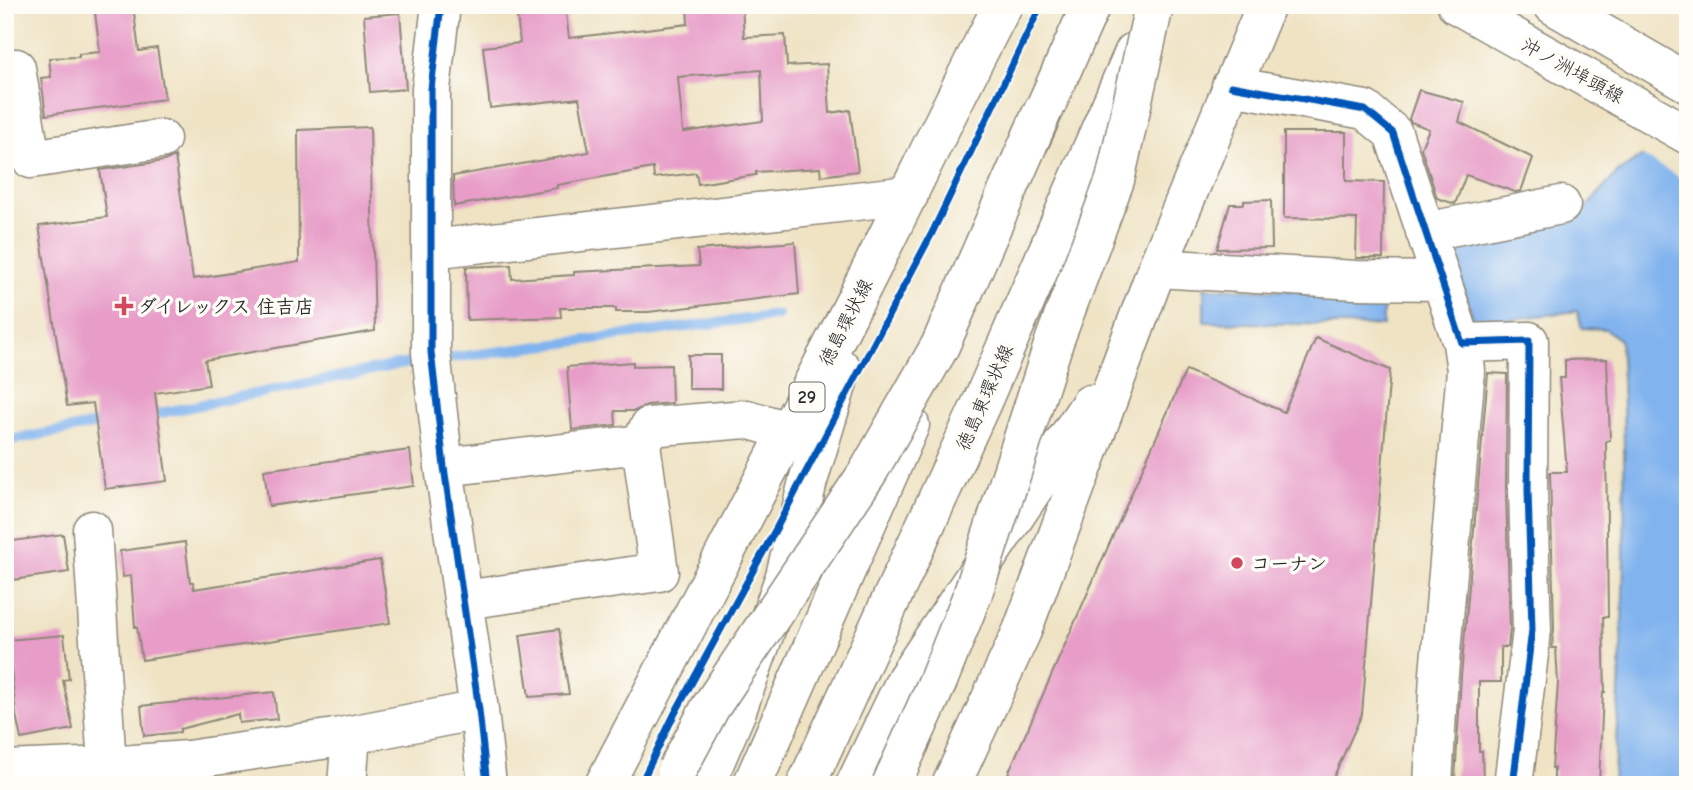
<svg xmlns="http://www.w3.org/2000/svg" width="1693" height="790" font-family="'Comic Neue','Klee One',sans-serif">
<rect width="100%" height="100%" fill="#fdfcf7"/>
<filter id="ink" filterUnits="userSpaceOnUse"><feTurbulence type="fractalNoise" baseFrequency=".0143" numOctaves="2"/><feDisplacementMap in="SourceGraphic" scale="14" xChannelSelector="R" yChannelSelector="G"/><feConvolveMatrix kernelMatrix="1 2 1 2 8 2 1 2 1" color-interpolation-filters="sRGB"/></filter>
<filter id="wash" filterUnits="userSpaceOnUse"><feTurbulence type="fractalNoise" baseFrequency=".00686" numOctaves="4" result="noise"/><feDisplacementMap in="SourceGraphic" scale="28" xChannelSelector="R" yChannelSelector="G"/><feGaussianBlur stdDeviation="1.57" result="paint"/><feColorMatrix in="noise" values="0 0 0 0 0 0 0 0 0 0 0 0 0 0 0 0 0 1.4 0 .05"/><feComposite in="paint" operator="in"/></filter>
<g filter="url(#wash)">
<rect width="100%" height="100%" fill="#efe3c4"/>
<path fill="#81b3ee" stroke="#566f8c" stroke-width="2" d="M1688,126V785H1613C1624,637 1629,488 1620,340L1606,329L1582,328L1577,311L1474,324L1455,256L1474,235L1576,219L1618,172Z
M1204,288L1383,294V326L1204,322Z"/>
<path fill="#efe3c4" d="M1686,123H1688V182L1639,154Z"/>
<g fill="none" stroke-linecap="round" stroke-linejoin="round">
<path stroke="#81b3ee" stroke-width="10" d="M146,416L396,365L778,315
M5,441L109,422"/>
</g>
<g id="blocks">
<path fill="#e79dc8" fill-rule="evenodd" d="M94,5H133L139,51L157,48L165,99L46,115L41,78L51,77L49,58L79,57V54L100,52Z
M516,5H565L569,38L688,24L687,5H742L744,37L785,35L787,66L827,64L830,113L850,110L858,171L821,176L820,168L756,172V175L698,184L696,173L654,178L653,168L557,185V188L454,206L453,176L589,152L579,98L490,108L483,47L520,43ZM761,70L763,121L683,132L678,77Z
M400,13L406,89L370,92L364,16Z
M1419,90L1464,102L1459,122L1533,158L1521,191L1515,192L1466,175L1455,204L1437,198L1421,148L1429,129L1411,122L1409,119Z
M370,127L375,331L205,360L209,385L155,393L167,481L105,489L93,403L67,406L39,226L107,217L100,170L164,161L175,156L193,279L299,262L298,130Z
M1284,132H1346V181L1384,182L1383,258H1356L1357,219L1284,218Z
M1271,200L1272,248L1217,249L1230,204H1244V201Z
M795,242L799,294L648,312H616V308H560L561,317L467,320L466,267L511,265L512,279L574,275V272L699,266L697,250Z
M1316,338L1390,370L1362,714L1330,785H1003L1186,370L1284,412Z
M688,355H721V389H688Z
M1607,359L1610,440L1606,441L1608,617H1603L1605,692H1603L1599,785H1554V768H1552L1558,683L1556,648H1552L1554,629L1550,472H1567L1559,378H1565V360Z
M633,362V366L671,365L672,403L647,405L635,411H615L616,425L572,430L567,367Z
M1488,373L1507,374L1506,490L1510,629L1508,647H1501V682H1479V751H1482L1483,780H1455L1461,676Z
M410,450L414,486L269,506L264,470Z
M63,534L69,572L5,581V542Z
M185,542L190,582H193L194,589L380,560L390,623L142,660L137,627H135L131,576L123,577L120,551Z
M559,629L569,694L529,697L520,635Z
M64,635L69,679L63,680L73,729L21,739L16,715L8,640Z
M274,692L277,719L239,723L238,714L180,729V732L144,736L141,706Z"/>
</g>
</g>
<g filter="url(#ink)">
<use href="#blocks" fill-opacity="0" stroke="#8d8778" stroke-width="2"/>
<g fill="none" stroke-linecap="round" stroke-linejoin="round">
<defs>
<path id="minor" d="M441,5L431,89V352L444,467L479,710L487,785
M5,68H16L31,159L161,139
M1231,86L1365,110L1393,133L1462,343L1529,341L1528,490L1532,630L1513,785
M1425,232L1561,205
M431,249L909,195
M1157,268L1356,280L1441,281
M444,467L641,444
M464,600L659,572L641,444L649,427L746,419L789,431
M107,766L188,760L335,738L479,710
M5,770L107,766L92,530
M347,785L351,735
M1433,785L1439,674L1466,370L1462,343"/>
<path id="major" d="M1457,5L1688,135
M1553,5L1688,83
M1030,141L1091,5
M604,785C689,622 775,459 858,295C907,199 952,101 1003,5
M705,785L736,713L785,576L808,481L842,369
M752,785L910,425
M806,785L981,404L1134,52
M855,785L906,679L1090,404
M951,785L1022,631L1157,268L1266,5"/>
</defs>
<use href="#minor" stroke="#8d8778" stroke-width="41"/>
<use href="#major" stroke="#8d8778" stroke-width="41"/>
<use href="#minor" stroke="#fff" stroke-width="38"/>
<use href="#major" stroke="#fff" stroke-width="38"/>
<defs>
<path id="major-bridge" d="M677,770L710,708L868,472L940,346L1043,110
M891,785L938,681L973,593L1055,339L1115,180L1154,6"/>
</defs>
<use href="#major-bridge" stroke="#8d8778" stroke-width="41" stroke-linecap="butt"/>
<use href="#major-bridge" stroke="#fff" stroke-width="38"/>
<defs>
<path id="cycleway" d="M441,5L431,89V352L444,467L479,710L487,785
M1231,86L1365,110L1393,133L1462,343L1529,341L1528,490L1532,630L1513,785
M640,785L674,715L778,525L932,233L1041,5"/>
</defs>
<use href="#cycleway" stroke="#fdfcf7" stroke-width="11"/>
<use href="#cycleway" stroke="#0057b8" stroke-width="7"/>
</g>
</g>
<g fill="#d1495b" stroke="#fdfcf7" stroke-width="2.5">
<path d="M120.5 295.5h7v7h7v7h-7v7h-7v-7h-7v-7h7z"/>
<circle cx="1237" cy="563" r="7"/>
</g>
<g text-anchor="middle" stroke-width="7" stroke-linejoin="round" paint-order="stroke">
<rect fill="#fdfcf7" stroke="#6a6a68" stroke-width="2" x="789.5" y="382.5" width="35" height="29" rx="5"/>
<g font-size="18" font-weight="bold" fill="#2b2b2b">
<text x="807" y="403">29</text>
</g>
<g font-size="19" fill="#2b2b2b" stroke="#fdfcf7">
<text transform="translate(1573 70) rotate(29)" y="7">沖ノ洲埠頭線</text>
<text transform="translate(845 322) rotate(-63)" y="7">徳島環状線</text>
<text transform="translate(984 397) rotate(-66)" y="7">徳島東環状線</text>
</g>
<g font-size="19" font-weight="bold" fill="#2b2b2b" stroke="#fdfcf7" text-anchor="start">
<text x="138" y="313">ダイレックス 住吉店</text>
<text x="1251" y="570">コーナン</text>
</g>
</g>
<rect width="1693" height="790" fill="none" stroke="#fdfcf7" stroke-width="28"/>
</svg>
